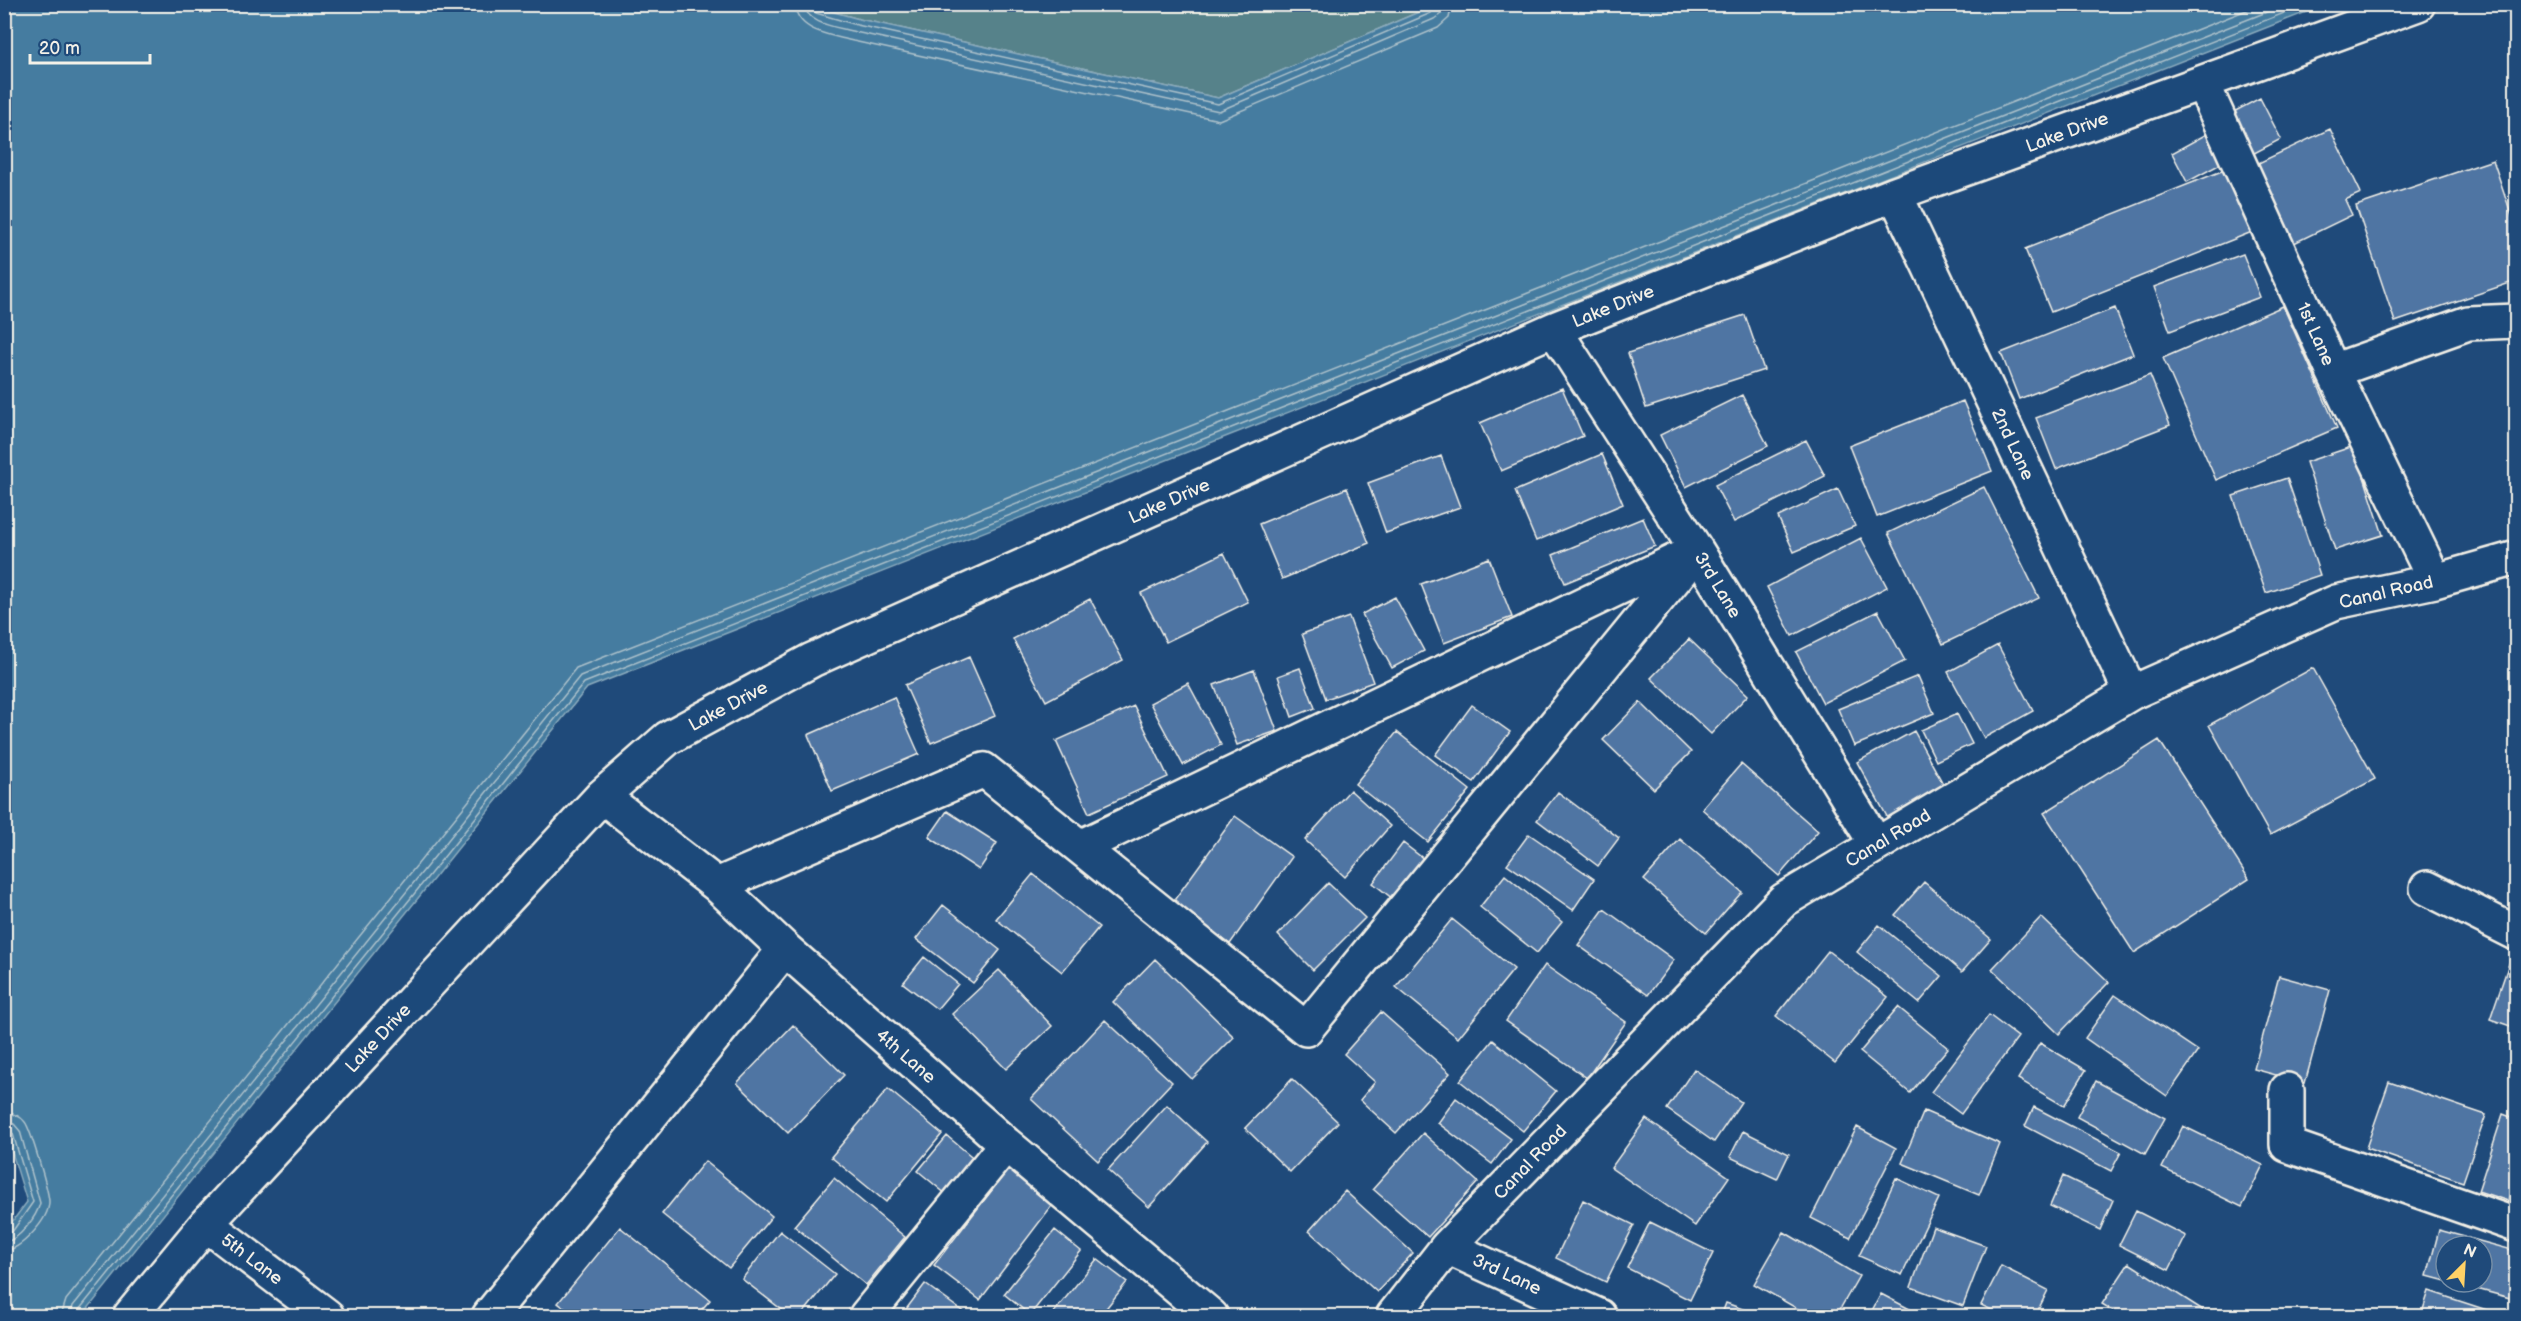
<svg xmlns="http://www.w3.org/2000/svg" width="2521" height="1321" font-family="'Balsamiq Sans',sans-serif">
<rect width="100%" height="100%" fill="#1f4a7a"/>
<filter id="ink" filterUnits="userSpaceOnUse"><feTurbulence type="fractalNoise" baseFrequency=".0167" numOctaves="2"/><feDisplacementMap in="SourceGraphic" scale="12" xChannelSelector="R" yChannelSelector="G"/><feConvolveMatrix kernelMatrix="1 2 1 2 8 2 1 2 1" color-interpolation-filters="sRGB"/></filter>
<g filter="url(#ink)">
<path fill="#57828a" stroke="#a6bab9" stroke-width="1.5" d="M809,5H1435L1218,98L859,19Z"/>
<path fill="#457ca0" stroke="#8babbd" stroke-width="1.5" d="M5,4L809,5L859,19L1218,98L1435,5H2324L587,688L82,1316H5V1231L27,1202L4,1126Z"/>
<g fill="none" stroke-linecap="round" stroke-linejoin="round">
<path stroke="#aec2cb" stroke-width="1.5" d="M795,4C796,32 832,35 853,41L1219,120L1438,28L1449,18L1452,4
M804,4C806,25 839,27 855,32L1219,111L1434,19L1441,14L1443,4
M812,4L816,13L857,25L1218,104L1431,13L1435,4
M4,1113C13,1113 20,1115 25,1122C31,1130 49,1192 49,1202C49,1219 21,1250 4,1251
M4,1122L14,1124L20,1131L40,1203C37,1216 19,1241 4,1242
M4,1130H10L13,1134L33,1202L12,1232L4,1234
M61,1316L66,1300L576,668L2262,4
M70,1316L73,1306L580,676L2287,4
M77,1316L79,1310L584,683L2307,4"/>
</g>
<path fill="#4f74a3" stroke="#f4f1e8" stroke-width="1.5" d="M2260,98L2281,139L2243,159L2222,118Z
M2330,129L2361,193L2345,200L2352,215L2288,246L2250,167Z
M2214,130L2230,159L2187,182L2172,153Z
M2493,160L2516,228V281L2395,322L2356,206Z
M2237,165L2262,228L2051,312L2025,249Z
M2243,254L2260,297L2170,331L2154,287Z
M2283,306L2337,428L2216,480L2163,358Z
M2115,308L2133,354L2019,399L2001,353Z
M1745,315L1764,370L1646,408L1628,353Z
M2150,375L2170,425L2056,469L2036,418Z
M1562,388L1583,436L1501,471L1480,423Z
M1742,395L1768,446L1686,487L1660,435Z
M1963,401L1992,471L1877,517L1849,446Z
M1806,440L1825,476L1734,522L1715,485Z
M2354,446L2383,535L2335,550L2306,462Z
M1602,454L1623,504L1536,541L1515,491Z
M1441,456L1460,507L1386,533L1368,483Z
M2287,478L2320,575L2266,593L2233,496Z
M1984,487L2039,598L1943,644L1888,533Z
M1347,488L1369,543L1282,579L1259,524Z
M1838,489L1855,526L1794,552L1778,517Z
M1643,518L1655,546L1565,583L1553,555Z
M1861,538L1887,587L1792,636L1767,587Z
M1224,553L1248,602L1166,642L1141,593Z
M1489,558L1512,617L1444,643L1421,584Z
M1395,597L1424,651L1392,668L1362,614Z
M1090,599L1123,660L1046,701L1013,639Z
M1878,611L1905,661L1823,703L1796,652Z
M1349,617L1373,682L1326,699L1302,634Z
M1689,639L1748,695L1711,734L1651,678Z
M1998,645L2033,711L1984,738L1948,672Z
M969,657L995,716L931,743L905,685Z
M1300,668L1315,708L1292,717L1278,676Z
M2313,668L2375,779L2270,835L2209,725Z
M1254,670L1277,731L1237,745L1214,685Z
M1918,676L1934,713L1854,746L1838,709Z
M1188,683L1221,745L1183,765L1150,703Z
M894,697L919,754L832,791L808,735Z
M1640,702L1691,752L1654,789L1603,740Z
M1472,705L1510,732L1474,782L1435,755Z
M1134,706L1168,777L1089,813L1056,741Z
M1957,714L1972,744L1936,761L1921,730Z
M1914,731L1947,791L1890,822L1857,762Z
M1397,732L1470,790L1428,842L1355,784Z
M2159,740L2249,879L2134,953L2044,813Z
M1741,764L1818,831L1779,876L1702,809Z
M1350,790L1390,826L1345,877L1305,840Z
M1558,792L1619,838L1598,866L1537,820Z
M947,811L997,843L979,870L929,837Z
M1235,816L1292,857L1230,944L1172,903Z
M1529,834L1594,879L1573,910L1507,864Z
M1680,839L1742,892L1706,933L1644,880Z
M1403,843L1429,863L1398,903L1373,883Z
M1033,874L1099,927L1062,972L996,919Z
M1505,875L1562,922L1537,953L1480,907Z
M1924,882L1991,939L1962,972L1895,915Z
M1328,883L1365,918L1313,970L1278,935Z
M943,905L1000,950L973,983L916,939Z
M1604,909L1674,960L1648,995L1578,945Z
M2041,917L2109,982L2059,1034L1992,969Z
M1452,919L1514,969L1458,1038L1396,987Z
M1879,925L1942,976L1919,1003L1857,952Z
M1828,951L1888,997L1835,1063L1776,1016Z
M2512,955L2516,956V1028L2490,1019Z
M924,957L958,984L937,1009L903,983Z
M1155,959L1234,1037L1192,1079L1113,1002Z
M1545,965L1626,1022L1587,1078L1506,1021Z
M999,970L1052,1026L1006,1069L952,1014Z
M2279,976L2330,990L2305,1083L2254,1069Z
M2115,995L2198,1051L2167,1096L2085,1038Z
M1898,1007L1948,1048L1910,1093L1860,1052Z
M1381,1012L1450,1073L1396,1133L1360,1100L1375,1082L1344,1054Z
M1989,1015L2018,1037L1961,1114L1931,1092Z
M1105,1020L1172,1082L1098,1161L1031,1099Z
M793,1025L844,1075L788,1133L737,1083Z
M1493,1040L1556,1091L1523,1131L1460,1081Z
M2040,1043L2086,1070L2064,1106L2018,1079Z
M1694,1069L1741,1102L1714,1142L1667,1109Z
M1292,1079L1338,1122L1290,1172L1245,1128Z
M2096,1081L2165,1118L2145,1154L2077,1117Z
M2389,1082L2486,1115L2463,1182L2366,1148Z
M888,1089L942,1134L886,1202L831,1157Z
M1456,1098L1511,1139L1492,1164L1438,1123Z
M1167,1105L1207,1142L1149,1207L1108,1170Z
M2034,1107L2121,1152L2111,1171L2025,1126Z
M1924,1111L2000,1144L1979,1195L1902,1163Z
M2503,1114L2516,1119V1176L2508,1201L2478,1191Z
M1646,1119L1729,1177L1695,1226L1611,1168Z
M2183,1126L2263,1165L2242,1207L2162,1168Z
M1857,1127L1896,1148L1850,1238L1811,1218Z
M1743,1131L1789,1154L1777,1179L1730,1157Z
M1423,1133L1478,1182L1428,1237L1373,1189Z
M947,1136L976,1160L947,1195L918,1171Z
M705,1161L772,1216L729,1268L662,1214Z
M1009,1168L1054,1203L980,1300L934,1265Z
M2063,1176L2113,1200L2100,1230L2050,1206Z
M834,1178L905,1237L866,1285L794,1226Z
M1896,1178L1939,1198L1902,1275L1859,1256Z
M1345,1191L1413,1253L1377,1292L1309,1231Z
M1583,1200L1634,1225L1606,1282L1556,1258Z
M2136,1211L2186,1236L2169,1270L2119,1245Z
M1650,1222L1713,1253L1690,1300L1627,1268Z
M620,1227L710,1300L696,1316H575L558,1303Z
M1933,1227L1986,1246L1963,1306L1911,1287Z
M1055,1230L1081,1251L1030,1315L1004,1294Z
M2439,1230L2516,1251V1274L2510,1298L2451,1282H2482V1246H2446V1281L2427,1276Z
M780,1231L835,1274L801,1316H790L742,1279Z
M1784,1232L1859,1276L1836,1316H1810L1754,1284Z
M1097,1259L1127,1282L1100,1316H1051Z
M2129,1263L2203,1310L2199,1316H2122L2102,1304Z
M2001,1266L2048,1290L2035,1316H2004L1981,1305Z
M925,1284L969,1316H901Z
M2429,1291L2505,1316H2421Z
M1881,1294L1923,1316H1869Z
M1726,1303L1762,1316H1721Z
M557,1311L564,1316H552Z"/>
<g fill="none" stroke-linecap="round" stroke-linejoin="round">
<defs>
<path id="street" d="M2203,84L2333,371L2435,581
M1895,194L2131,693
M1554,329L1697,551L1876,844
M2333,371L2468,323L2516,321
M602,796L717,885L785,949L1006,1144L1211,1316
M1080,847L1687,555
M717,885L984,770L1306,1029L1697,551
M2427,888L2516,933
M2287,1090V1145L2516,1225
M206,1224L327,1316
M1447,1247L1599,1316
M130,1316L206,1224L602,796L668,738L812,660L1554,329L1895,194L2418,4
M489,1316L785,949
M866,1316L1006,1144
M1393,1316L1447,1247L1784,900L2131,693L2336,602L2435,581L2516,558"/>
</defs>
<use href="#street" stroke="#f4f1e8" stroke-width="38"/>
<use href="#street" stroke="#1f4a7a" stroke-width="33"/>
</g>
</g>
<g text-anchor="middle" stroke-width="4.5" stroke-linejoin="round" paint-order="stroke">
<g font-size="18" fill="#f4f1e8" stroke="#1f4a7a">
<text transform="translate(2067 132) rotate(-20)" y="6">Lake Drive</text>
<text transform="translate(1613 306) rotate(-22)" y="6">Lake Drive</text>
<text transform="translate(2316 334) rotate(66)" y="6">1st Lane</text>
<text transform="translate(2013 444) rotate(65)" y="6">2nd Lane</text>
<text transform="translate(1169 501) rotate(-24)" y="6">Lake Drive</text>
<text transform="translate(1718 585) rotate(59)" y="6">3rd Lane</text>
<text transform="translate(2386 592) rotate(-13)" y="6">Canal Road</text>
<text transform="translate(728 706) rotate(-28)" y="6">Lake Drive</text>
<text transform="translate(1888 838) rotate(-31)" y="6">Canal Road</text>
<text transform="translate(378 1038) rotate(-47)" y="6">Lake Drive</text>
<text transform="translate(906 1056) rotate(41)" y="6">4th Lane</text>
<text transform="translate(1530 1162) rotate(-46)" y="6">Canal Road</text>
<text transform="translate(252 1259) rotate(37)" y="6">5th Lane</text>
<text transform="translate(1507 1274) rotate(25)" y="6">3rd Lane</text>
</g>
</g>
<rect width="2521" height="1321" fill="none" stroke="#1f4a7a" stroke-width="24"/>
<rect x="12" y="12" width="2497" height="1297" fill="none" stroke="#f4f1e8" stroke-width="2" filter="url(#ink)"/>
<g transform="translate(2464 1264) rotate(24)"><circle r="28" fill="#1f4a7a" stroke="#748da6" stroke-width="1.5"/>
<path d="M0-4.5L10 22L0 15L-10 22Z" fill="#ffd166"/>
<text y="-9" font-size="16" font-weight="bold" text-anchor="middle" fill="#f4f1e8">N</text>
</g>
<path d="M30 54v9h120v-9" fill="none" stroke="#f4f1e8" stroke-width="3"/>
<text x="39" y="54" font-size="18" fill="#f4f1e8" stroke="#1f4a7a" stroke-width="4.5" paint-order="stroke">20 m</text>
</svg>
